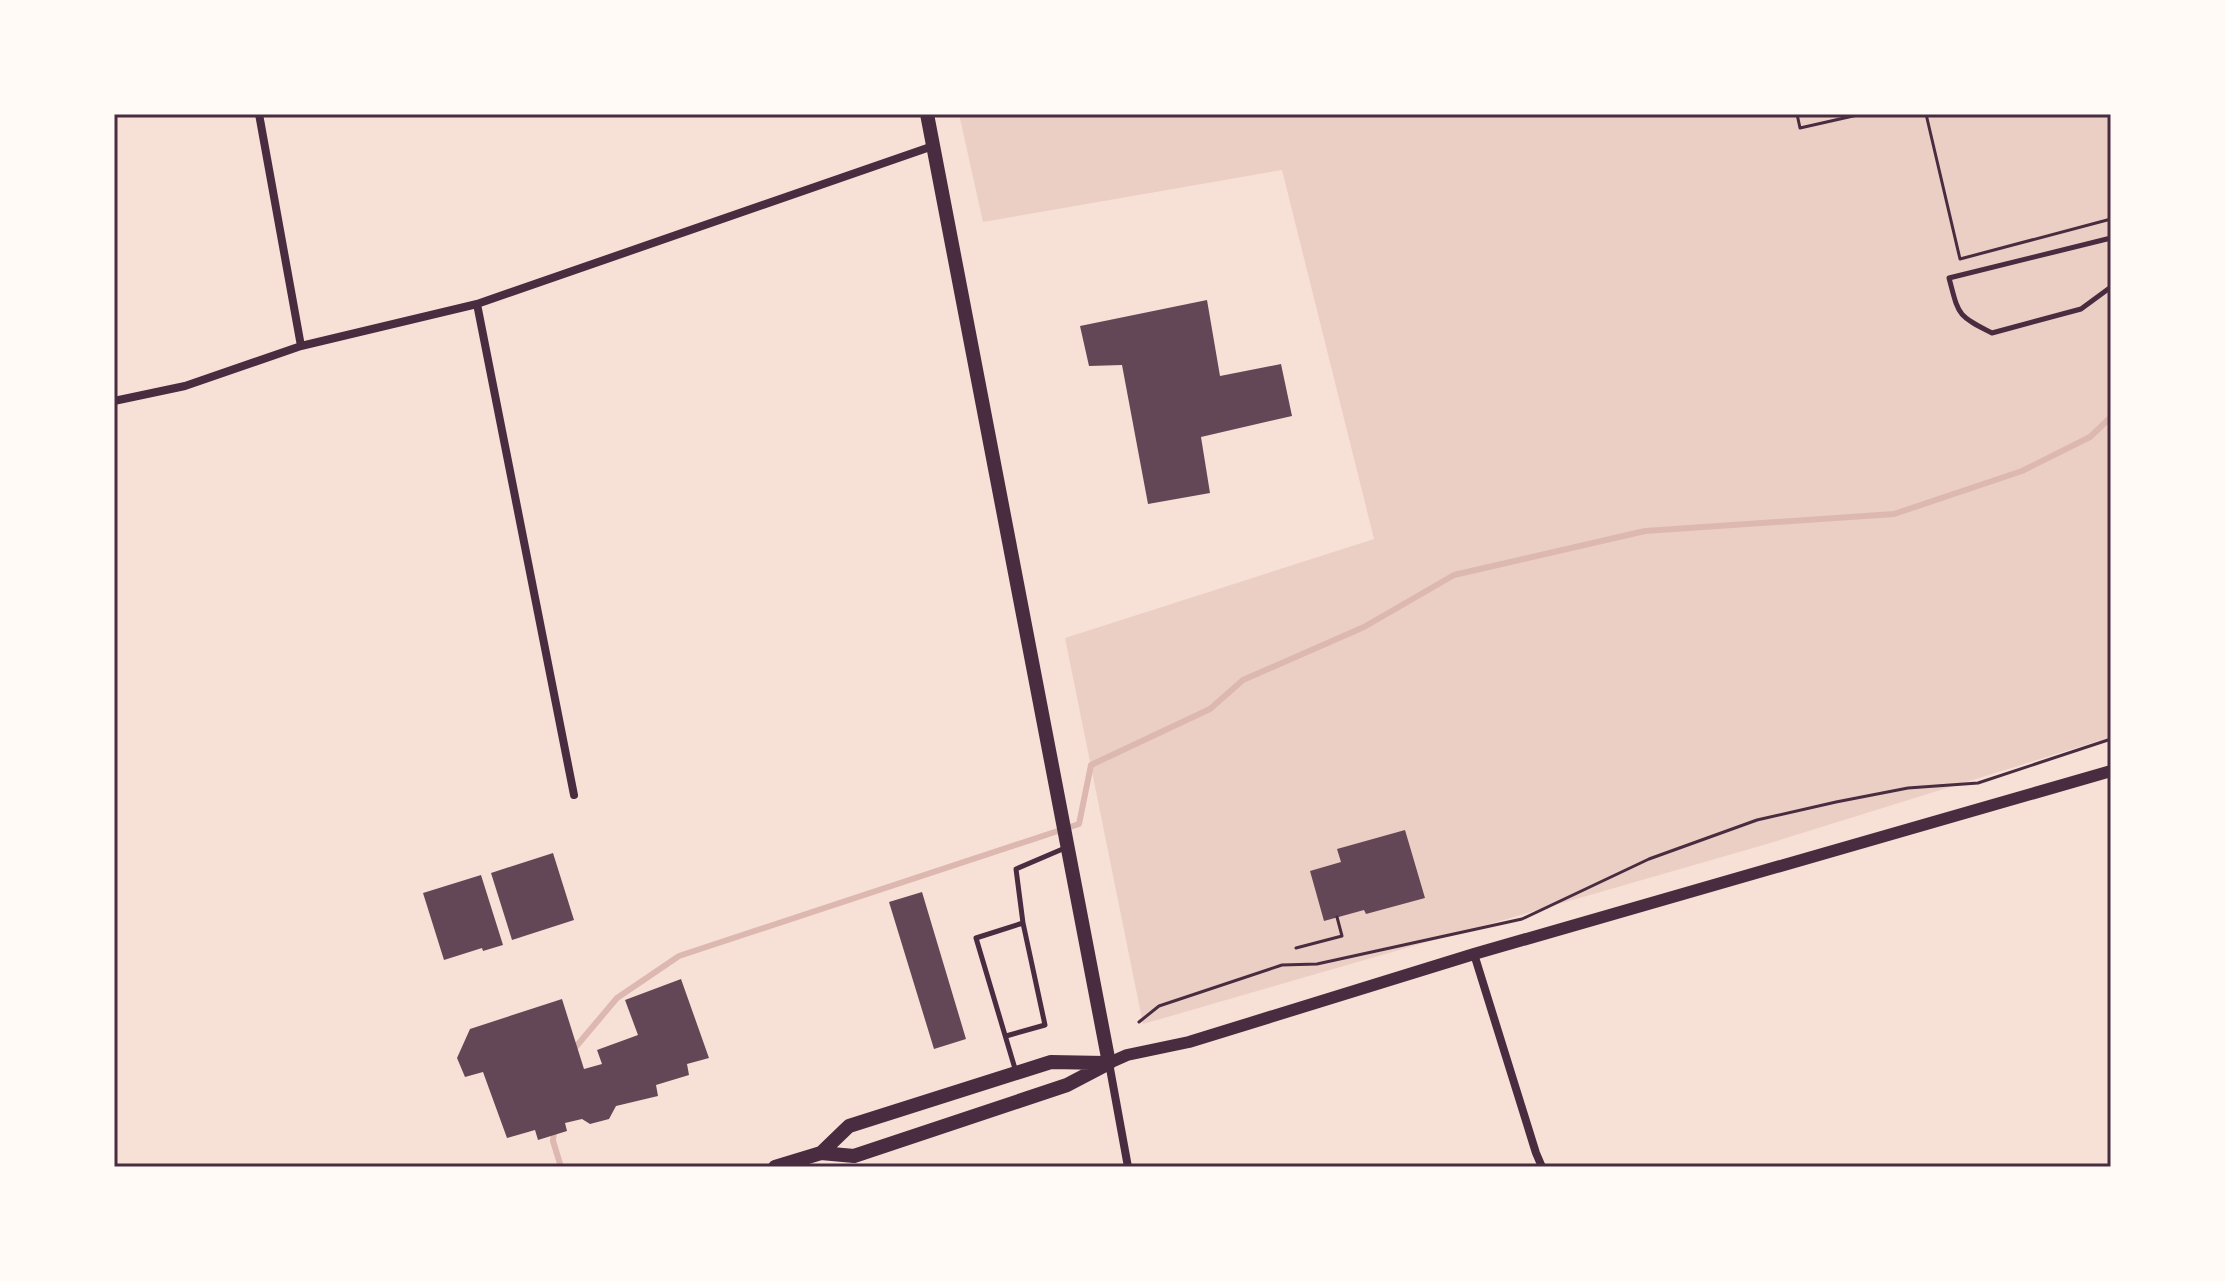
<svg xmlns="http://www.w3.org/2000/svg" width="2225" height="1281" font-family="Karla,sans-serif">
<rect width="100%" height="100%" fill="#f7e1d7"/>
<path fill="#ebcfc5" d="M959,114H2111V737L1767,844L1143,1024L1065,638L1374,539L1282,170L983,222Z"/>
<g fill="none" stroke-linecap="round" stroke-linejoin="round">
<path stroke="#dcb8b0" stroke-width="6" d="M574,1049L617,998L679,956L1079,824L1091,765L1210,709L1243,680L1364,627L1454,575L1645,531L1894,514L2022,471L2090,437L2111,417
M554,1130L553,1141L561,1167"/>
</g>
<path fill="#644757" d="M1207,300L1220,376L1281,364L1292,416L1201,437L1210,493L1148,504L1122,365L1089,366L1080,326Z
M1405,830L1425,898L1366,914L1364,910L1324,921L1310,871L1341,862L1337,849Z
M553,853L574,920L512,940L491,873Z
M481,875L503,945L483,951L482,948L444,960L423,893Z
M922,892L966,1039L934,1049L889,902Z
M681,979L709,1058L687,1064L689,1075L656,1085L658,1096L616,1106L609,1119L590,1124L582,1119L565,1123L567,1131L538,1140L535,1130L507,1138L483,1072L465,1077L457,1058L470,1029L562,999L584,1069L602,1064L597,1050L638,1035L625,1000Z"/>
<g fill="none" stroke-linecap="round" stroke-linejoin="round">
<path stroke="#4a2c40" stroke-width="3" d="M1797,114L1800,128L1862,114
M1926,114L1960,259L2111,219
M1296,948L1342,936L1337,917
M1139,1022L1159,1006L1282,965L1317,964L1522,919L1649,859L1757,820L1836,802L1908,788L1978,783L2111,739"/>
<path stroke="#4a2c40" stroke-width="5" d="M2111,238L1949,278C1959,315 1956,315 1992,333L2081,309L2111,287
M1006,1036L1045,1025L1023,923
M1016,1072L976,938L1023,923L1016,869L1065,848"/>
<path stroke="#4a2c40" stroke-width="8" d="M259,114L301,346
M477,304L574,795
M114,401L185,386L301,346L477,304L933,146
M1474,954L1536,1153L1542,1167
M1109,1063L1128,1167"/>
<path stroke="#4a2c40" stroke-width="12" d="M1109,1063L1127,1055L1189,1042L1474,954L2111,771"/>
<path stroke="#4a2c40" stroke-width="14" d="M927,114L1109,1063
M821,1153L849,1126L1051,1062L1105,1063
M775,1167L821,1153L854,1156L1067,1085L1109,1063"/>
</g>
<rect width="2225" height="1281" fill="none" stroke="#fffaf5" stroke-width="232"/>
<rect x="116" y="116" width="1993" height="1049" fill="none" stroke="#4a2c40" stroke-width="3"/>
</svg>
